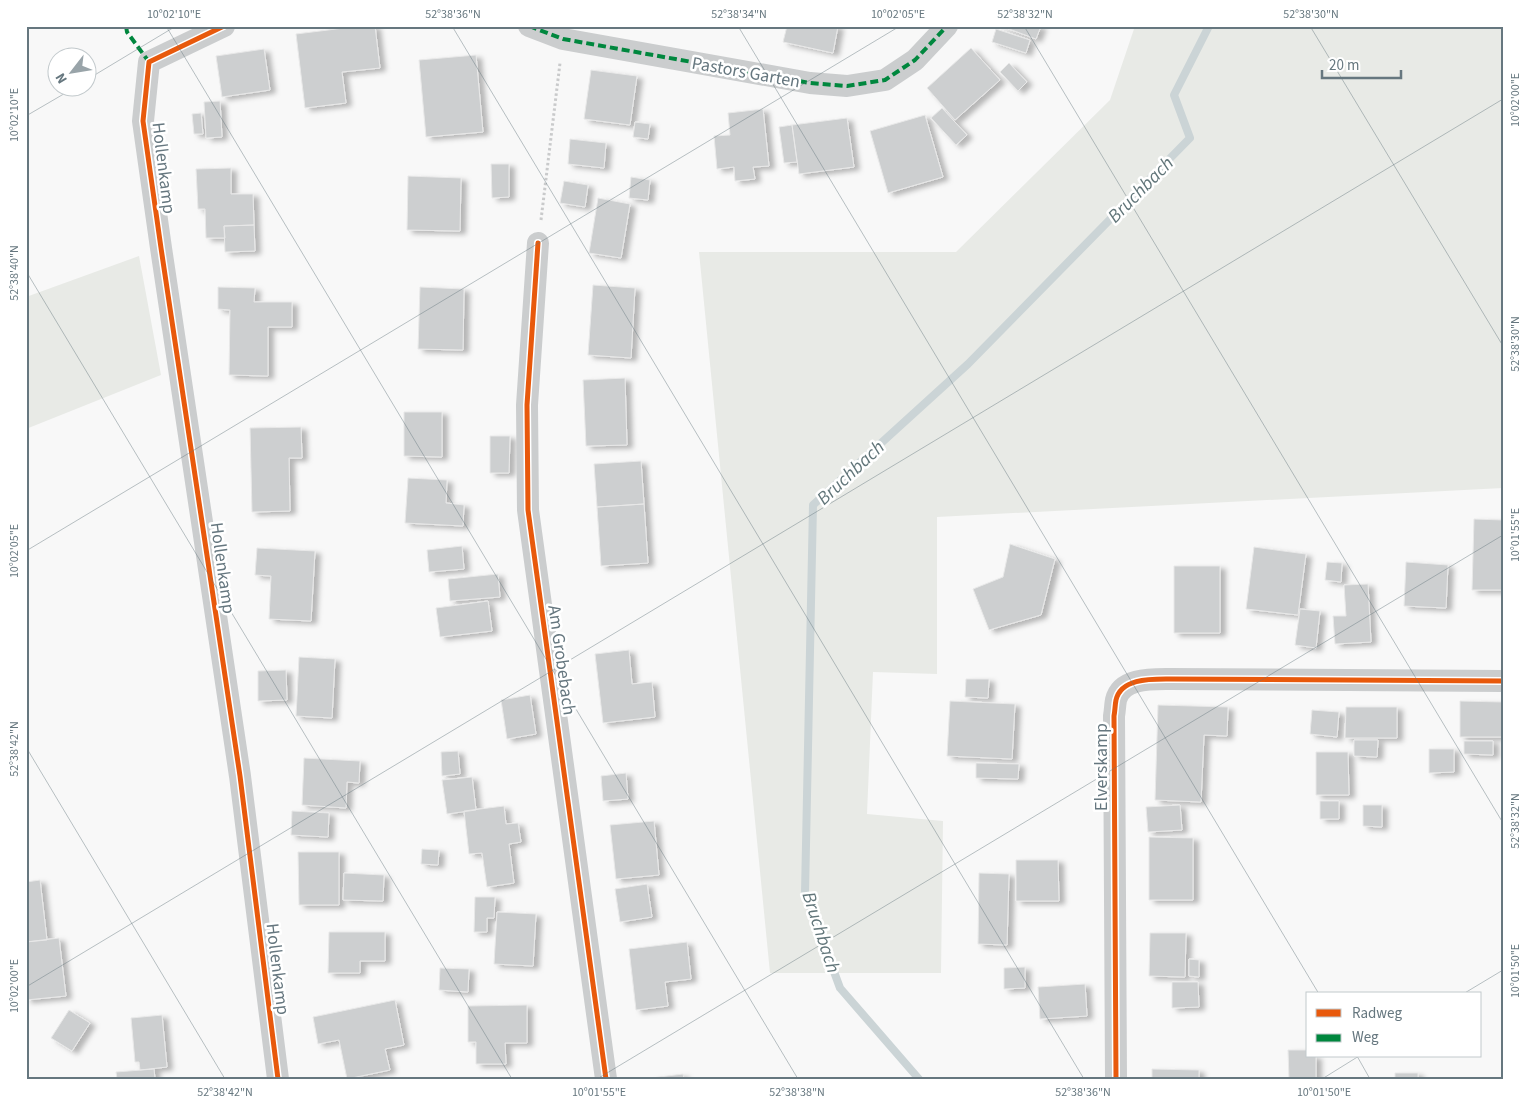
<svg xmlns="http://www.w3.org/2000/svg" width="1529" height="1105" font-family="'Source Sans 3',sans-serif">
<defs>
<filter id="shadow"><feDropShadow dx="5.5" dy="3" stdDeviation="2.5" flood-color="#0004"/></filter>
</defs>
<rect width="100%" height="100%" fill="#f8f8f8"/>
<path fill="#e8eae6" d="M1135,26H1503V488L937,517V674L873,672L867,814L943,821L941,973H770L699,252H956L1110,100Z
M139,256L161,375L26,429V297Z"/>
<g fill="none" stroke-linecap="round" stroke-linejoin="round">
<path stroke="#cbd4d6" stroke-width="8" d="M919,1079L840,988L805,893L813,505L968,364L1190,138L1174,95L1209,26"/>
</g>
<path fill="#cdcfd0" stroke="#e8e8e8" filter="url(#shadow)" d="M360,26H375L380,68L342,72L346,103L305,108L296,34Z
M787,26H838L833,53L783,42Z
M1001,26H1041L1036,39Z
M996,29L1030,40L1026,53L992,42Z
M971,48L1000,80L955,120L927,88Z
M264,49L270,90L222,97L216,56Z
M476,55L483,132L426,137L419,60Z
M1009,63L1027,82L1018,91L1000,72Z
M591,70L637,76L630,125L584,119Z
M220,101L222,137L206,138L204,102Z
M942,108L967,135L956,145L931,118Z
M763,109L769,166L753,167L755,179L735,181L734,167L717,169L714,136L730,135L728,113Z
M201,113L203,134H194L192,114Z
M925,115L943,177L888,193L870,131Z
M847,118L854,167L799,174L792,125Z
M635,122L650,124L648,139L633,137Z
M792,125L797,162L784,163L779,127Z
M570,139L606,143L604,168L568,164Z
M491,164H509V197L492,198Z
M231,168V194H253L254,225L224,226L225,238H206L205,209H198L196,169Z
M408,176L461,178L460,231L407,230Z
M631,177L650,180L648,200L629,198Z
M564,181L588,185L585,207L560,203Z
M598,198L630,204L621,258L589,253Z
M254,225L255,251L225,252L224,226Z
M593,285L635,288L631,358L588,355Z
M218,287L255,288L254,302H292V327H268V376L229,375L230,310L218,309Z
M420,287L464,289L463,350L418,349Z
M625,378L627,445L586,446L583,380Z
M404,412H442V457L404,456Z
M301,427L302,458H289L290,511L252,512L250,428Z
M490,436H510L509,473H490Z
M641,461L644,504L597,507L594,464Z
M408,478L447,480L446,503L464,505L463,526L405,523Z
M644,504L648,563L601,566L597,507Z
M1474,519L1503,520V590H1472Z
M1010,544L1055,559L1041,615L989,630L973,589L1003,577Z
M462,546L464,569L429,572L427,550Z
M1254,547L1306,554L1298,615L1246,609Z
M257,548L315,551L311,621L269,619L271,576L255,575Z
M1327,562L1342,563L1341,582L1325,580Z
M1406,562L1448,565L1446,608L1404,606Z
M1174,566H1220V633H1174Z
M498,574L500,597L450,601L448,579Z
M1368,584L1371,642L1335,644L1333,616H1346L1344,585Z
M488,601L492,631L440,637L436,608Z
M1300,609L1320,611L1316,648L1295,645Z
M629,650L632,684L652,682L655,717L603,723L595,654Z
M299,657L335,659L332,718L296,716Z
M286,670L287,700L258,701V671Z
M966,679H989L988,698L965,697Z
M530,695L536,734L507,739L501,700Z
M950,701L1015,704L1012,759L947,756Z
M1460,701L1503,702V737H1460Z
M1158,705L1228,707L1227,736L1204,735L1201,802L1155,800Z
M1346,707H1397V738H1345Z
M1312,710L1339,712L1337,737L1310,734Z
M1354,740H1378L1377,757L1354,756Z
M1464,741H1493V755L1464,754Z
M1429,749H1454V772L1429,773Z
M458,751L460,774L442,776L441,752Z
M1316,752H1348L1349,795H1316Z
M304,758L360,761L359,783L347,782L346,808L302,805Z
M976,763L1019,764L1018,779L976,778Z
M626,773L628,799L603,801L601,776Z
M472,777L476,810L447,814L442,780Z
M1320,801H1339V819H1320Z
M1180,805L1182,830L1148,832L1146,807Z
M1363,805H1382V827L1363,826Z
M504,806L506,824L518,823L521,842L509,844L514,883L487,887L482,853L469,854L464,811Z
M292,811L329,813L328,837L291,835Z
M654,821L659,875L616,879L610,825Z
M1149,837L1193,838V900H1149Z
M422,849L439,850L438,865L421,864Z
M298,852H339V905H299Z
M1016,860H1058L1059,901H1016Z
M344,873L384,875L383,901L343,900Z
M979,873L1009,874L1007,945L978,944Z
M40,880L47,940L26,942V882Z
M647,884L652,917L620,922L615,889Z
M475,897H495L494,918H487V932H474Z
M497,912L536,914L533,966L494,964Z
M329,932H385V961H360V973H328Z
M1150,933H1186L1185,977L1149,976Z
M59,938L66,996L26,1000V942Z
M687,942L691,979L665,982L668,1006L636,1010L629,949Z
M1189,959L1199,960V977L1189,976Z
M1025,967V988L1004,989V968Z
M440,968L469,969L468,992L439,990Z
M1172,982H1198L1199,1007L1172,1008Z
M1085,984L1087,1016L1040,1019L1038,987Z
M395,1000L404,1045L385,1049L390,1070L347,1079L339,1040L318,1044L313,1017Z
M527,1005V1043H505L506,1064H476V1042H468V1006Z
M69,1010L90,1023L72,1051L51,1038Z
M162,1015L167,1067L140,1070L139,1062H135L131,1018Z
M1288,1050H1308V1056H1316V1079H1289Z
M154,1069L155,1079H117L116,1072Z
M1152,1069L1199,1070V1079H1152Z
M1395,1073H1418V1079H1395Z
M683,1074L684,1079H651V1078Z"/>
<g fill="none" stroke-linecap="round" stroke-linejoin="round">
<path stroke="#c9cacb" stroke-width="3" stroke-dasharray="2.5 2.5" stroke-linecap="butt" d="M541,220L560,63"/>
<path stroke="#cbcdce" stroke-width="22" d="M224,26L149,62L143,121L161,248L240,776L278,1079
M529,26L563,39L810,83L847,86L885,80L915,60L947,26
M538,243L527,405L528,510L606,1079
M1116,1079L1114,716C1115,711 1115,705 1116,700C1121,678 1151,679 1169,679L1503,681"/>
<path stroke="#00873e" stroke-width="4" stroke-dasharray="8 4" stroke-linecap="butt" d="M126,26L127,32L149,62L153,59
M529,26L563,39L810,83L847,86L885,80L915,60L947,26"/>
<defs>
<path id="cycleway" d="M224,26L149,62L143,121L161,248L240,776L278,1079
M538,243L527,405L528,510L606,1079
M1116,1079L1114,716C1115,711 1115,705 1116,700C1121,678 1151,679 1169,679L1503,681"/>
</defs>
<use href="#cycleway" stroke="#fff" stroke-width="8"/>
<use href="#cycleway" stroke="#e8590c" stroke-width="5"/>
</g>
<path fill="none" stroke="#66777f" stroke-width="1" stroke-opacity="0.45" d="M166,26L798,1079M452,26L1084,1079M738,26L1319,994M1024,26L1503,823M1310,26L1503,346M88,79L176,26M26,116L74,88M26,271L512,1079M26,551L900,26M26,747L225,1079M26,987L1503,99M1463,994L1503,970M1357,1056L1370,1079M597,1079L1503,535M1322,1079L1359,1056"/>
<g text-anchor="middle" stroke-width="5" stroke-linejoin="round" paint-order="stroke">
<g font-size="18" fill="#66777f" stroke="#fff">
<text transform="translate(746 72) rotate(10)" y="6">Pastors Garten</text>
<text transform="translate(164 168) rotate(83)" y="6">Hollenkamp</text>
<text transform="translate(223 568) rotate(82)" y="6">Hollenkamp</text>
<text transform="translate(562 660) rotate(82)" y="6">Am Grobebach</text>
<text transform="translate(1101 767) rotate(-90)" y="6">Elverskamp</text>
<text transform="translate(278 969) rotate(83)" y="6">Hollenkamp</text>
</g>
<g font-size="19" font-style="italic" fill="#617579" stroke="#fff">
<text transform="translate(1140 189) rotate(-45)" y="7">Bruchbach</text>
<text transform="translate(850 472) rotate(-43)" y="7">Bruchbach</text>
<text transform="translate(822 932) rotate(72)" y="7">Bruchbach</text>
</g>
</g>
<rect width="1529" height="1105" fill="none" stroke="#ffffff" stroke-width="55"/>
<rect x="1306" y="992" width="175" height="65" fill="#ffffff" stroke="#c2c9cc"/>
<rect x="1316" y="1009" width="25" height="8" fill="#e8590c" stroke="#c2c9cc"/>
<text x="1352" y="1018" font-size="15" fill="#66777f">Radweg</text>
<rect x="1316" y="1034" width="25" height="8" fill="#00873e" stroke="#c2c9cc"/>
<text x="1352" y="1042" font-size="15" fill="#66777f">Weg</text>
<g transform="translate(72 72) rotate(239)"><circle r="24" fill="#ffffff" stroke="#c2c9cc"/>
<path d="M0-4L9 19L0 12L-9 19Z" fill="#99a4a9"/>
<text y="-8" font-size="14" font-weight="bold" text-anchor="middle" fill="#66777f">N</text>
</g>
<path d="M1322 70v8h79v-8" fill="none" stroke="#66777f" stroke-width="2.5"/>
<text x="1329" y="70" font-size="15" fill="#66777f" stroke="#ffffff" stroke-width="4" paint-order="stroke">20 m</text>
<rect x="28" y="28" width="1474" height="1050" fill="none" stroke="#66777f" stroke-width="2"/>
<g font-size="12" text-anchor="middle" fill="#66777f">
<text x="174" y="18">10°02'10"E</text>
<text x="453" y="18">52°38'36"N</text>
<text x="739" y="18">52°38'34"N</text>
<text x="898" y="18">10°02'05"E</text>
<text x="1025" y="18">52°38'32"N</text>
<text x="1311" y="18">52°38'30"N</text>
<text transform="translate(1515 100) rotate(-90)" y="4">10°02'00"E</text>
<text transform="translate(14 115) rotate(-90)" y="4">10°02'10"E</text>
<text transform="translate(14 273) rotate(-90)" y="4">52°38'40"N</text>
<text transform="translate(1515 344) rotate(-90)" y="4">52°38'30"N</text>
<text transform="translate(1515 535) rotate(-90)" y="4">10°01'55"E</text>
<text transform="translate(14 551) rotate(-90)" y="4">10°02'05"E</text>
<text transform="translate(14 749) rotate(-90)" y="4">52°38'42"N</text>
<text transform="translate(1515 821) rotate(-90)" y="4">52°38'32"N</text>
<text transform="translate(1515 971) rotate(-90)" y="4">10°01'50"E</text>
<text transform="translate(14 986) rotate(-90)" y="4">10°02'00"E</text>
<text x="225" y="1096">52°38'42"N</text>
<text x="599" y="1096">10°01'55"E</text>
<text x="797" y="1096">52°38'38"N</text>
<text x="1083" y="1096">52°38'36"N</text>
<text x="1324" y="1096">10°01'50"E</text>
</g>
</svg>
